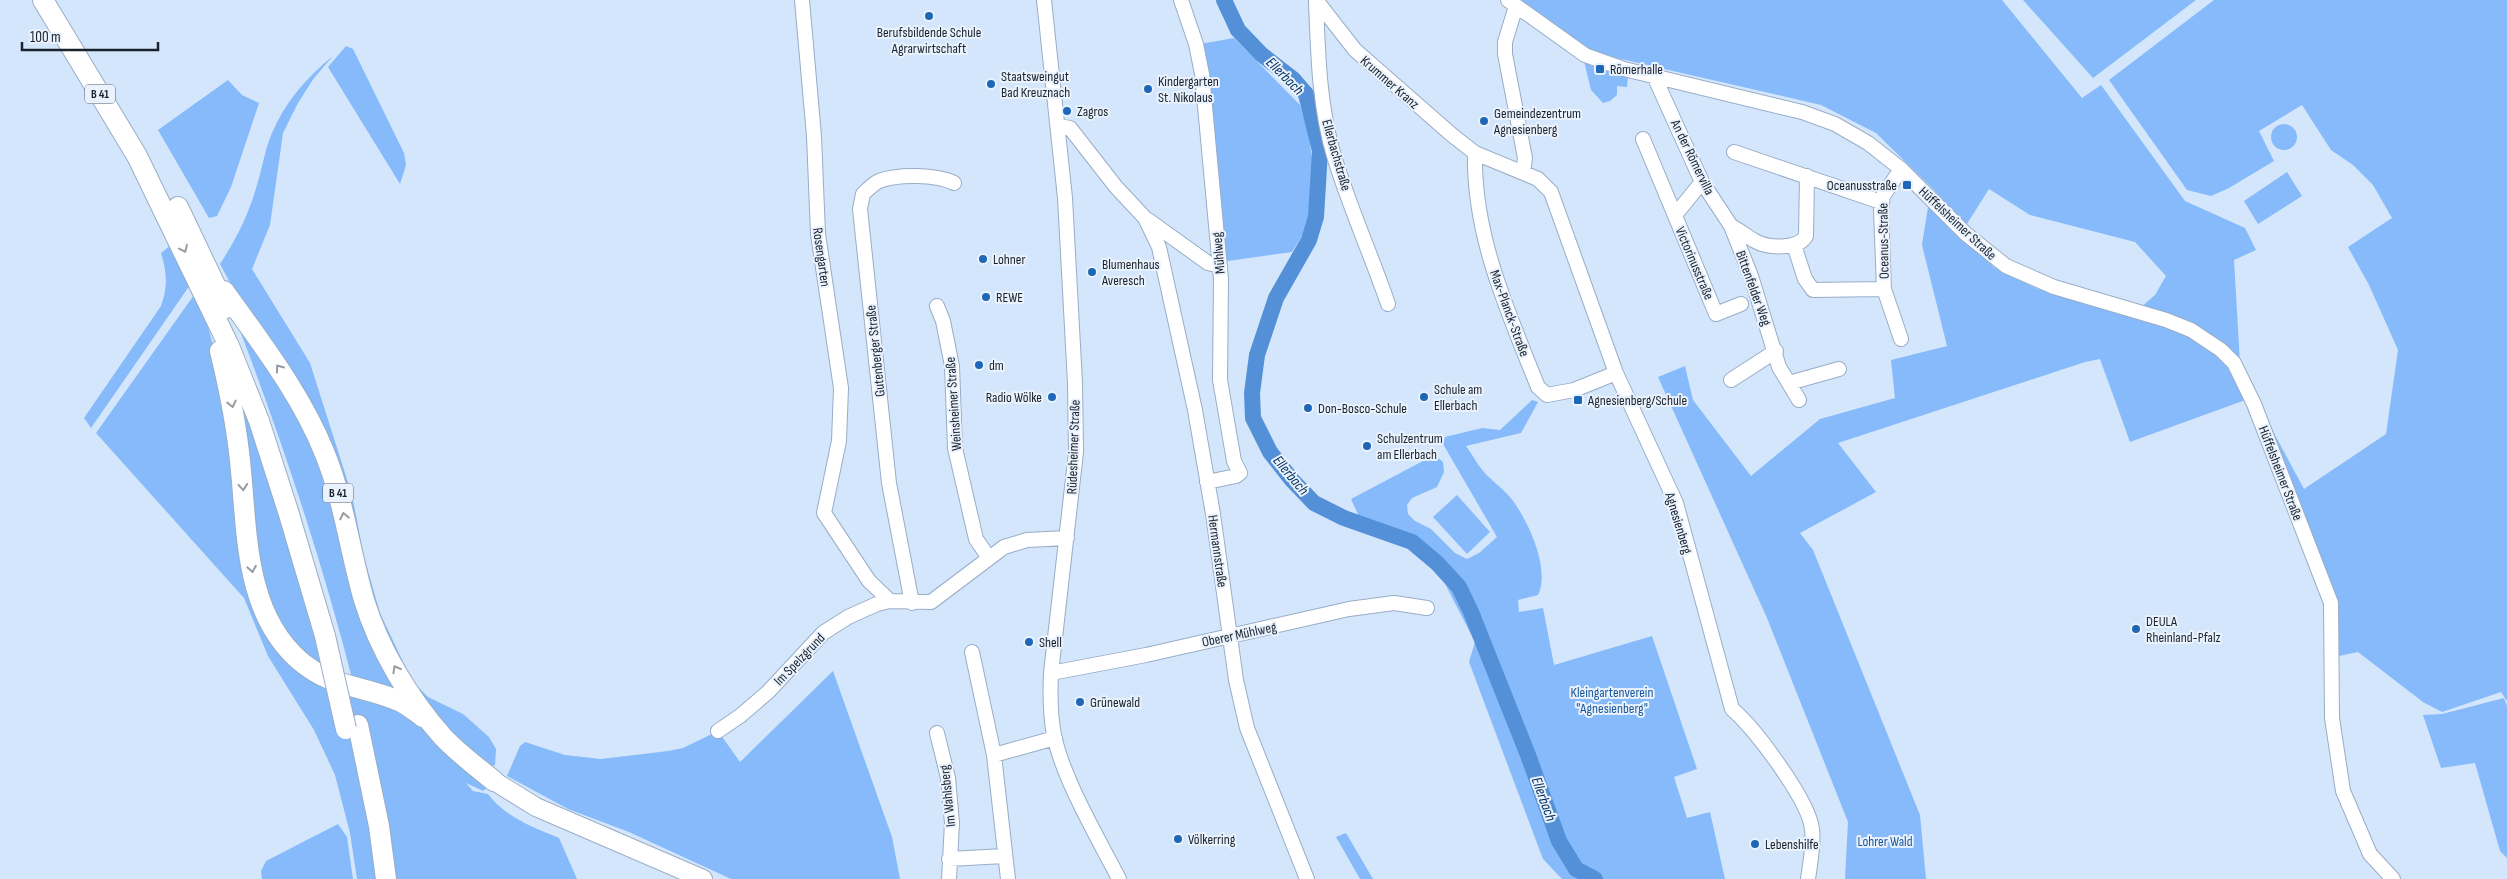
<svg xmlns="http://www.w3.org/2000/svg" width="2507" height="879" font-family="'Sofia Sans Condensed',sans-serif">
<rect width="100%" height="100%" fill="#d4e6fc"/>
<path fill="#86bafa" d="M1519,0H2002L2082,98L2101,85L2185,201L2245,228L2256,250L2234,260L2240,363L2276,437L2304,489L2386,434L2398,350L2369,285L2348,247L2392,218L2373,185L2353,165L2331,150L2302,105L2259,131L2274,161L2229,188L2211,196L2187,190L2109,80L2214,0H2507V701L2501,692L2442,712L2423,702L2358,652L2339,656H2330L2329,602L2248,399L2130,442L2100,359L2085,362L1838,443L1876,492L1800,533L1813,550L1920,815L1926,879H1845L1848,822L1767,618L1658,377L1685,366L1693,400L1751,476L1820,419L1895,398L1891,360L1947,346L1922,245L1928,207L1995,268L2038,289L2132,315L2155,295L2166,276L2135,242L2030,215L1989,189L1965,227L1933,189L1876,133L1821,105L1612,57L1583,47Z
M2023,0H2196L2093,78Z
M1234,38L1300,105L1308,132L1314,170L1311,201L1306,229L1292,252L1228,261L1221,255L1200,44Z
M346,46L353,49L404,153L406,165L400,184L328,67Z
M333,56L314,78L298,103L283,133L270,225L252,269L310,363L352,495L364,557L380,613L412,681L428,697L463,714L489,737L496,749L495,765L490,767L448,729L407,678L379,619L347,501L220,264C237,238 250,212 258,181C263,165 265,149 272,133C285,102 307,77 333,56Z
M1584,61L1628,75L1627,87L1617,86V95L1610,101L1603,103L1591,90Z
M228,80L242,95L259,103L231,187L217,216L209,218L158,130Z
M2271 137a13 13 0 1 1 26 0a13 13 0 1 1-26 0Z
M2287,172L2302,196L2258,224L2244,201Z
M171,245L190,285L91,428L84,418L161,306C168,286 167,273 161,253Z
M194,295L207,324L221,372L276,642L400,705L488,787L483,791L466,783L473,791L488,794C505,817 534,828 559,838L577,879H357L350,833L335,775L314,730L268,656L244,598L96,433Z
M239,328L300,413L407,694L354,686C323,564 284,446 239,328Z
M232,372C266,471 301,570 323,674L307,663L261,600Z
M1532,400L1538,402L1521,433L1466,446C1472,454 1477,464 1484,472C1491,480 1501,487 1509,496C1527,517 1551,569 1538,595L1518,600L1519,612L1543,608L1554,665L1652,636L1697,769L1674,777L1687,818L1710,812L1725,879H1562L1543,859L1469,662L1475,642L1441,576L1411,548L1398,539L1367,534L1351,499L1423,461L1437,457L1443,462L1444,472L1437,487L1412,498L1407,505L1408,514L1415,521L1431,529L1455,553L1467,559L1479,553L1497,537L1443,444L1445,437L1482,428L1500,430Z
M1457,495L1490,532L1467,554L1433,517Z
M833,671L892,837L900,879H731L629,832L568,809L507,776L520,746L525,742L565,755L601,759L668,751L683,748L718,731L740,762Z
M2504,698L2507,706V858L2500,851L2475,763L2441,768L2423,715L2442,714Z
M338,824L347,837L353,879H262L261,871L266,861Z
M1346,833L1373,879H1360L1336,837Z"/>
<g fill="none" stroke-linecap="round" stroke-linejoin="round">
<path stroke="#5490d7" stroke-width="16" d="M1224,0L1238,30L1261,54L1293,79L1306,94L1320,151L1316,217L1309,240L1276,298L1257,355L1252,393L1253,418L1270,452L1292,480L1314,503L1344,518L1412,542L1437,563L1459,587L1471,612L1528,755L1559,841L1576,869L1595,879"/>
<defs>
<path id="minor" d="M802,0L814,136L818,234L841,388L839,441L824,513L869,581L890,601
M1044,0L1065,198L1075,383L1076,452L1051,673C1050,694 1050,714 1054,735C1063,779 1098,838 1119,879
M1181,0L1196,44L1202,74L1221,279L1220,380L1234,461L1240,473L1236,476L1207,482
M1316,0L1355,50L1452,135L1475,153L1538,179L1551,192L1616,373L1676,503L1732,709C1755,728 1809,801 1812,829C1814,845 1810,864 1808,879
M1508,0L1585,55L1624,69L1802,112L1835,124L1868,143L1901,169L1966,234L2006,266L2054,287L2166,320L2191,330L2221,350L2234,363L2254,404L2331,603L2332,718L2343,791L2370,854L2393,879
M1316,1C1318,53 1319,106 1334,156C1349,206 1371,254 1388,304
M1516,6L1505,42V54L1525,158L1523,172
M1654,76L1702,182L1731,226L1751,276L1779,367L1799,400
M1059,126L1070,128L1116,187L1145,218L1159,247L1195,410L1213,514L1236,680L1247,728L1307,879
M1643,139L1716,314L1741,304
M1734,152L1881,202
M1475,153C1473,235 1508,312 1538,387L1547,395L1574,390L1616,373
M1675,215L1702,182
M1148,220L1208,263L1220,266
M1731,226C1739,230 1746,236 1755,241C1767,248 1798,250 1806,236L1807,176
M1794,245L1805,279L1813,290L1884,289
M937,306L943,321L952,366L955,448L976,539L989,558
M1901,339L1884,289L1881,210L1883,196L1901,169
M1731,380L1776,351
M1789,383L1839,369
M912,603L889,483L860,209L863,194C868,189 873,184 879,181C897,174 936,174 954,183
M972,652L994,755L1008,879
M1051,673L1146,655L1349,609L1394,603L1427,608
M718,731L740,716L768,692L823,633L848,617L877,604L890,601L931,602L1004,547L1027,540L1067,538
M937,733L948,778L952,823L949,879
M994,755L1055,738
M949,859L1004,856"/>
<path id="major" d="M494,781L536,807L703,879"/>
<path id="highway" d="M43,0L137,156L229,346L259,421L288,511L325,636
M178,207L226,308
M224,291C261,343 301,394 325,454C344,501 350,552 364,600C379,649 409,699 443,737C458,753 477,767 494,781
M220,351C228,384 235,418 239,452C248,523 241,610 300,661C333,689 364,685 401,702C409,706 416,712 423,717
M358,725L379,826L386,879"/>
</defs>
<use href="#minor" stroke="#98adc7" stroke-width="16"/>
<use href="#major" stroke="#98adc7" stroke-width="20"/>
<use href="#highway" stroke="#98adc7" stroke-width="22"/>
<use href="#minor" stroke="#fff" stroke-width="14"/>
<use href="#major" stroke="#fff" stroke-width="18"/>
<use href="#highway" stroke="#fff" stroke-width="20"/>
<defs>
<path id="highway-bridge" d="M325,636L346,729"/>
</defs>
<use href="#highway-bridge" stroke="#98adc7" stroke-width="22" stroke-linecap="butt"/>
<use href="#highway-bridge" stroke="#fff" stroke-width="20"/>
</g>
<defs><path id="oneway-chevron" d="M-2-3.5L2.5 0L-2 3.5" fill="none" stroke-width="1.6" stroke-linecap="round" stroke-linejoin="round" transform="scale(1.25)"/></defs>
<g stroke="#989ca0">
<use href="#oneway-chevron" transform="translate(184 249) rotate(65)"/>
<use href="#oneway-chevron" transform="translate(279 368) rotate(-126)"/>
<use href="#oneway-chevron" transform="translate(232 404) rotate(77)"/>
<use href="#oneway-chevron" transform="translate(243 487) rotate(85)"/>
<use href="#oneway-chevron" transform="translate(344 516) rotate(-102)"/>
<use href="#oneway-chevron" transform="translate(252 569) rotate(80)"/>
<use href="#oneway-chevron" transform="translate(396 669) rotate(-119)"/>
</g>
<g fill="#1e67b7" stroke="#e9f2fd" stroke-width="2">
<circle cx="929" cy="16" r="5"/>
<rect x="1595" y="64" width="10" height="10" rx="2.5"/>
<circle cx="991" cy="84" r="5"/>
<circle cx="1148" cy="89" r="5"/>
<circle cx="1067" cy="111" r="5"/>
<circle cx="1484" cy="121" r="5"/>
<rect x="1902" y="180" width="10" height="10" rx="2.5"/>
<circle cx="983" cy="259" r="5"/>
<circle cx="1092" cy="272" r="5"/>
<circle cx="986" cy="297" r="5"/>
<circle cx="979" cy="365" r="5"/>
<circle cx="1052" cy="397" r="5"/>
<circle cx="1424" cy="397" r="5"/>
<rect x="1573" y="395" width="10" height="10" rx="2.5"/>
<circle cx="1308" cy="408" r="5"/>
<circle cx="1367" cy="446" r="5"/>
<circle cx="2136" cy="629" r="5"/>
<circle cx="1029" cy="642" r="5"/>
<circle cx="1080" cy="702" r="5"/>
<circle cx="1178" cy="839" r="5"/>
<circle cx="1755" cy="844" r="5"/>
</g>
<g text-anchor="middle" stroke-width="4" stroke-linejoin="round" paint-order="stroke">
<g fill="#e9f2fd" stroke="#58606b" stroke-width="1">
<rect x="85" y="84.5" width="30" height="19" rx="4"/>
<rect x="323" y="483.5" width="30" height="19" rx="4"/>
</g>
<g font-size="12" font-weight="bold" fill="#1a222c">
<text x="100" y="98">B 41</text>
<text x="338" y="497">B 41</text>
</g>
<g font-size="14" fill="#1a222c" stroke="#e9f2fd" text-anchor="start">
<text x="929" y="37" text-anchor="middle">Berufsbildende Schule<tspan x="929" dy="16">Agrarwirtschaft</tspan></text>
<text x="1610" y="74">Römerhalle</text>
<text x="1001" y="81">Staatsweingut<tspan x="1001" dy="16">Bad Kreuznach</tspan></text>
<text x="1158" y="86">Kindergarten<tspan x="1158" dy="16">St. Nikolaus</tspan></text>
<text x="1077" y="116">Zagros</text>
<text x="1494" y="118">Gemeindezentrum<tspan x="1494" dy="16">Agnesienberg</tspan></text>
<text x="1897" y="190" text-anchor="end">Oceanusstraße</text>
<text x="993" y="264">Lohner</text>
<text x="1102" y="269">Blumenhaus<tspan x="1102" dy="16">Averesch</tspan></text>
<text x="996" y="302">REWE</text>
<text x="989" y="370">dm</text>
<text x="1434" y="394">Schule am<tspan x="1434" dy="16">Ellerbach</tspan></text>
<text x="1042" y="402" text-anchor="end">Radio Wölke</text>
<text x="1588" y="405">Agnesienberg/Schule</text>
<text x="1318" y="413">Don-Bosco-Schule</text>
<text x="1377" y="443">Schulzentrum<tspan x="1377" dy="16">am Ellerbach</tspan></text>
<text x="2146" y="626">DEULA<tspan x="2146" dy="16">Rheinland-Pfalz</tspan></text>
<text x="1039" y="647">Shell</text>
<text x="1090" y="707">Grünewald</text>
<text x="1188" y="844">Völkerring</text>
<text x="1765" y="849">Lebenshilfe</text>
</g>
<g font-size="14" fill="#1a222c" stroke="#e9f2fd">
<text transform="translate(1390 82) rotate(41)" y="5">Krummer Kranz</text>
<text transform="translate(1337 155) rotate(74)" y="5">Ellerbachstraße</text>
<text transform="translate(1693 157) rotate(64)" y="5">An der Römervilla</text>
<text transform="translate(1958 223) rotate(43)" y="5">Hüffelsheimer Straße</text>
<text transform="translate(1883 241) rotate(-91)" y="5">Oceanus-Straße</text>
<text transform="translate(1218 253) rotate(-95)" y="5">Mühlweg</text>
<text transform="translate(822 257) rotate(82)" y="5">Rosengarten</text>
<text transform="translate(1695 263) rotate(67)" y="5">Victorinusstraße</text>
<text transform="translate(1754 288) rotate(70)" y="5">Bittenfelder Weg</text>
<text transform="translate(1510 313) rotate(70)" y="5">Max-Planck-Straße</text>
<text transform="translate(875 351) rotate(-96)" y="5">Gutenberger Straße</text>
<text transform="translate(953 404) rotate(-94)" y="5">Weinsheimer Straße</text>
<text transform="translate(1073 447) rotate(-88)" y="5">Rüdesheimer Straße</text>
<text transform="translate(2281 473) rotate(69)" y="5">Hüffelsheimer Straße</text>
<text transform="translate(1679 523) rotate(73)" y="5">Agnesienberg</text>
<text transform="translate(1218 551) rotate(82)" y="5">Hermannstraße</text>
<text transform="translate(1239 634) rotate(-12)" y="5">Oberer Mühlweg</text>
<text transform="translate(799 659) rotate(-46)" y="5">Im Spelzgrund</text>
<text transform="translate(947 796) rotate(-96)" y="5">Im Wahlsberg</text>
</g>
<g font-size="14" fill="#1b5799" stroke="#e9f2fd">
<text x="1612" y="697">Kleingartenverein<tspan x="1612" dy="16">"Agnesienberg"</tspan></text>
<text x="1885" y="846">Lohrer Wald</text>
</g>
<g font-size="15" font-style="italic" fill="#022e5b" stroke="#e9f2fd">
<text transform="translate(1285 76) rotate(45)" y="5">Ellerbach</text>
<text transform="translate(1291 475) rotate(50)" y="5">Ellerbach</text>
<text transform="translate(1544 799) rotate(70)" y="5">Ellerbach</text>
</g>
</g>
<path d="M22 42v8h136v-8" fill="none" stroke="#1a222c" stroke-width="2.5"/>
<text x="30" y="42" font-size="15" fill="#1a222c" stroke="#e9f2fd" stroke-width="4" paint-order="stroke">100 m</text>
</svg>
